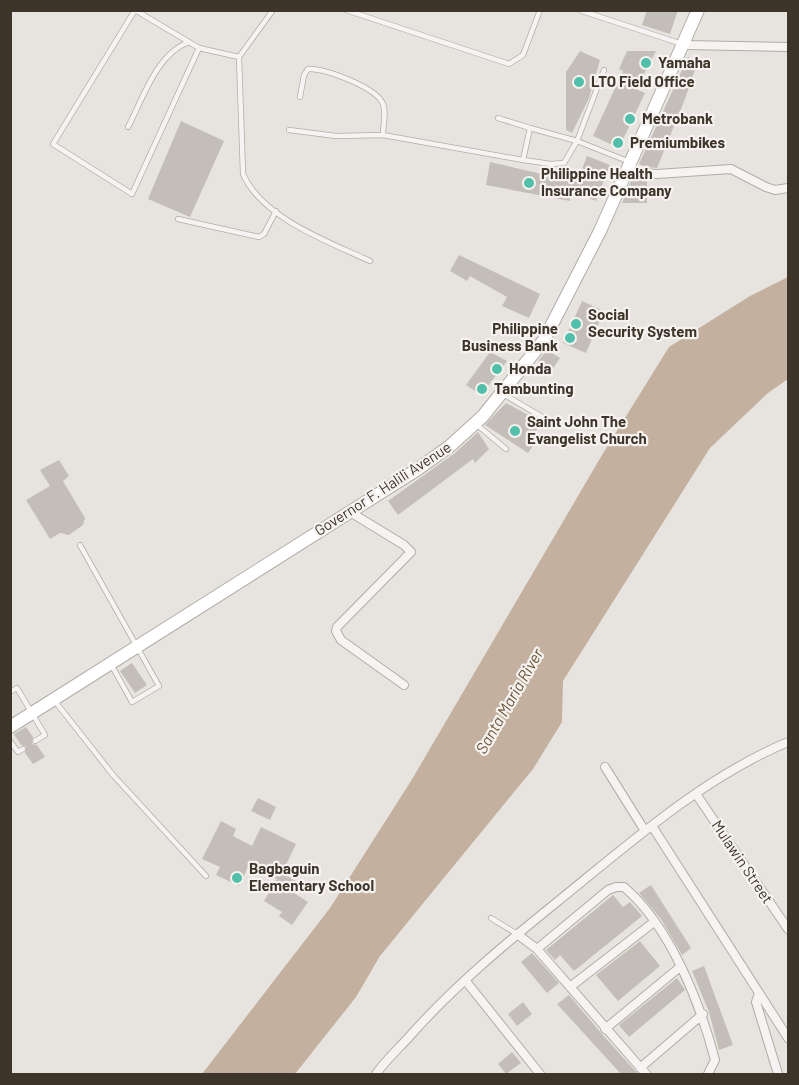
<svg xmlns="http://www.w3.org/2000/svg" width="799" height="1085" font-family="Barlow,sans-serif">
<rect width="100%" height="100%" fill="#e7e4e0"/>
<path fill="#c3b09e" d="M788,277V379L768,393L710,448L563,681L562,722L533,769L380,956L356,997L295,1074H202L330,908L411,781L602,455L669,347L750,296Z"/>
<path fill="#c3beb7" d="M647,10H678L670,34L642,25Z
M580,51L600,60L589,98L572,133L566,130V72Z
M627,51H656L636,89L645,93L619,148L593,136L623,71L619,69Z
M688,57L698,61L685,99L657,168L646,167L639,164Z
M181,121L224,141L190,217L148,199Z
M587,156L610,165L596,201L571,191L570,201L486,185L490,162L577,182Z
M632,179L647,180V203H622Z
M459,255L540,294L529,318L502,306L507,297L470,276L467,281L450,271Z
M582,301L604,311L586,353L563,343Z
M547,350L560,358L552,370L538,361Z
M490,352L507,361L481,395L466,385Z
M506,403L541,422L532,438L538,439L528,453L485,425Z
M478,432L489,449L475,463L473,459L398,515L388,501L455,453Z
M59,460L69,476L63,481L85,518L83,525L69,535L60,533L50,539L26,500L50,486L40,470Z
M132,663L147,685L135,693L120,671Z
M26,727L33,737L32,744L37,745L45,757L33,764L25,753L26,746L21,745L14,734Z
M258,798L276,807L270,820L251,811Z
M221,821L236,829L233,836L252,846L261,827L296,844L282,873L296,881L291,891L308,902L292,925L279,916L282,912L264,901L277,879L249,865L239,886L216,875L220,867L202,859Z
M651,885L691,948L682,955L661,919L639,893Z
M613,895L623,907L630,902L642,916L574,971L560,955L555,960L546,950Z
M640,941L660,966L618,1001L596,975Z
M532,953L559,983L547,993L521,962Z
M704,966L733,1045L719,1050L709,1012L692,971Z
M677,978L685,990L629,1037L619,1025Z
M569,995L601,1033L638,1074H621L557,1004Z
M523,1002L532,1014L517,1026L508,1014Z
M512,1052L521,1063L506,1074L498,1064Z"/>
<g fill="none" stroke-linecap="round" stroke-linejoin="round">
<defs>
<path id="service" d="M135,10L53,144L132,194L199,48
M135,10L199,48L239,57
M273,10L239,57L243,174C262,218 329,242 370,261
M346,10L509,64L523,55L540,10
M579,10L682,44
M604,70L577,141L630,162
M300,97L304,75L308,69C325,68 374,87 382,102C387,110 383,125 383,135
M498,118L530,128
M128,127C143,99 156,54 189,42
M289,130L336,136L383,135L523,160L551,164L564,163L577,141L530,128L523,160
M178,219L259,237L264,234L276,211
M503,394L556,425
M476,424L506,449
M80,545L159,686L132,702L112,666
M10,692L17,688L45,735L35,741
M54,700L113,775L206,876
M10,741L18,752L23,749
M491,918L517,934"/>
<path id="minor" d="M685,45L788,47
M626,172L657,174L731,169L766,187L775,190L788,188
M350,512L404,545L411,552L337,627L336,631L341,640L404,685
M605,767L645,831
M696,794L788,929
M652,826L788,1038
M517,934L537,949L646,1074
M537,949L608,890L616,887H624C670,926 700,1003 715,1060L708,1074
M465,980L540,1074
M570,987L654,922
M759,993L756,1002L778,1074
M605,1029L680,967
M640,1068L703,1014
M376,1074C385,1061 398,1049 409,1037C453,987 505,944 557,902C629,844 702,778 788,742"/>
<path id="secondary" d="M10,727L418,469L450,446L483,416L544,340L600,231L698,10"/>
</defs>
<use href="#service" stroke="#b1aca6" stroke-width="6"/>
<use href="#minor" stroke="#b1aca6" stroke-width="10"/>
<use href="#secondary" stroke="#b1aca6" stroke-width="14"/>
<use href="#service" stroke="#f6f4f2" stroke-width="4.5"/>
<use href="#minor" stroke="#f6f4f2" stroke-width="8"/>
<use href="#secondary" stroke="#fff" stroke-width="12"/>
</g>
<g fill="#52bfab" stroke="#f5f2ef" stroke-width="2">
<circle cx="646" cy="63" r="6"/>
<circle cx="579" cy="82" r="6"/>
<circle cx="630" cy="119" r="6"/>
<circle cx="618" cy="143" r="6"/>
<circle cx="529" cy="183" r="6"/>
<circle cx="576" cy="324" r="6"/>
<circle cx="570" cy="338" r="6"/>
<circle cx="497" cy="369" r="6"/>
<circle cx="482" cy="389" r="6"/>
<circle cx="515" cy="431" r="6"/>
<circle cx="237" cy="878" r="6"/>
</g>
<g text-anchor="middle" stroke-width="4.5" stroke-linejoin="round" paint-order="stroke">
<g font-size="15" font-weight="bold" fill="#3d352a" stroke="#f5f2ef" text-anchor="start">
<text x="658" y="68">Yamaha</text>
<text x="591" y="87">LTO Field Office</text>
<text x="642" y="124">Metrobank</text>
<text x="630" y="148">Premiumbikes</text>
<text x="541" y="179">Philippine Health<tspan x="541" dy="17">Insurance Company</tspan></text>
<text x="588" y="320">Social<tspan x="588" dy="17">Security System</tspan></text>
<text x="558" y="334" text-anchor="end">Philippine<tspan x="558" dy="17">Business Bank</tspan></text>
<text x="509" y="374">Honda</text>
<text x="494" y="394">Tambunting</text>
<text x="527" y="427">Saint John The<tspan x="527" dy="17">Evangelist Church</tspan></text>
<text x="249" y="874">Bagbaguin<tspan x="249" dy="17">Elementary School</tspan></text>
</g>
<g font-size="15" fill="#3d352a" stroke="#f5f2ef">
<text transform="translate(383 489) rotate(-33)" y="5">Governor F. Halili Avenue</text>
<text transform="translate(742 862) rotate(56)" y="5">Mulawin Street</text>
</g>
<g font-size="16" font-style="italic" fill="#6c5439" stroke="#f5f2ef">
<text transform="translate(509 701) rotate(-60)" y="6">Santa Maria River</text>
</g>
</g>
<rect width="799" height="1085" fill="none" stroke="#3d352a" stroke-width="24"/>
</svg>
